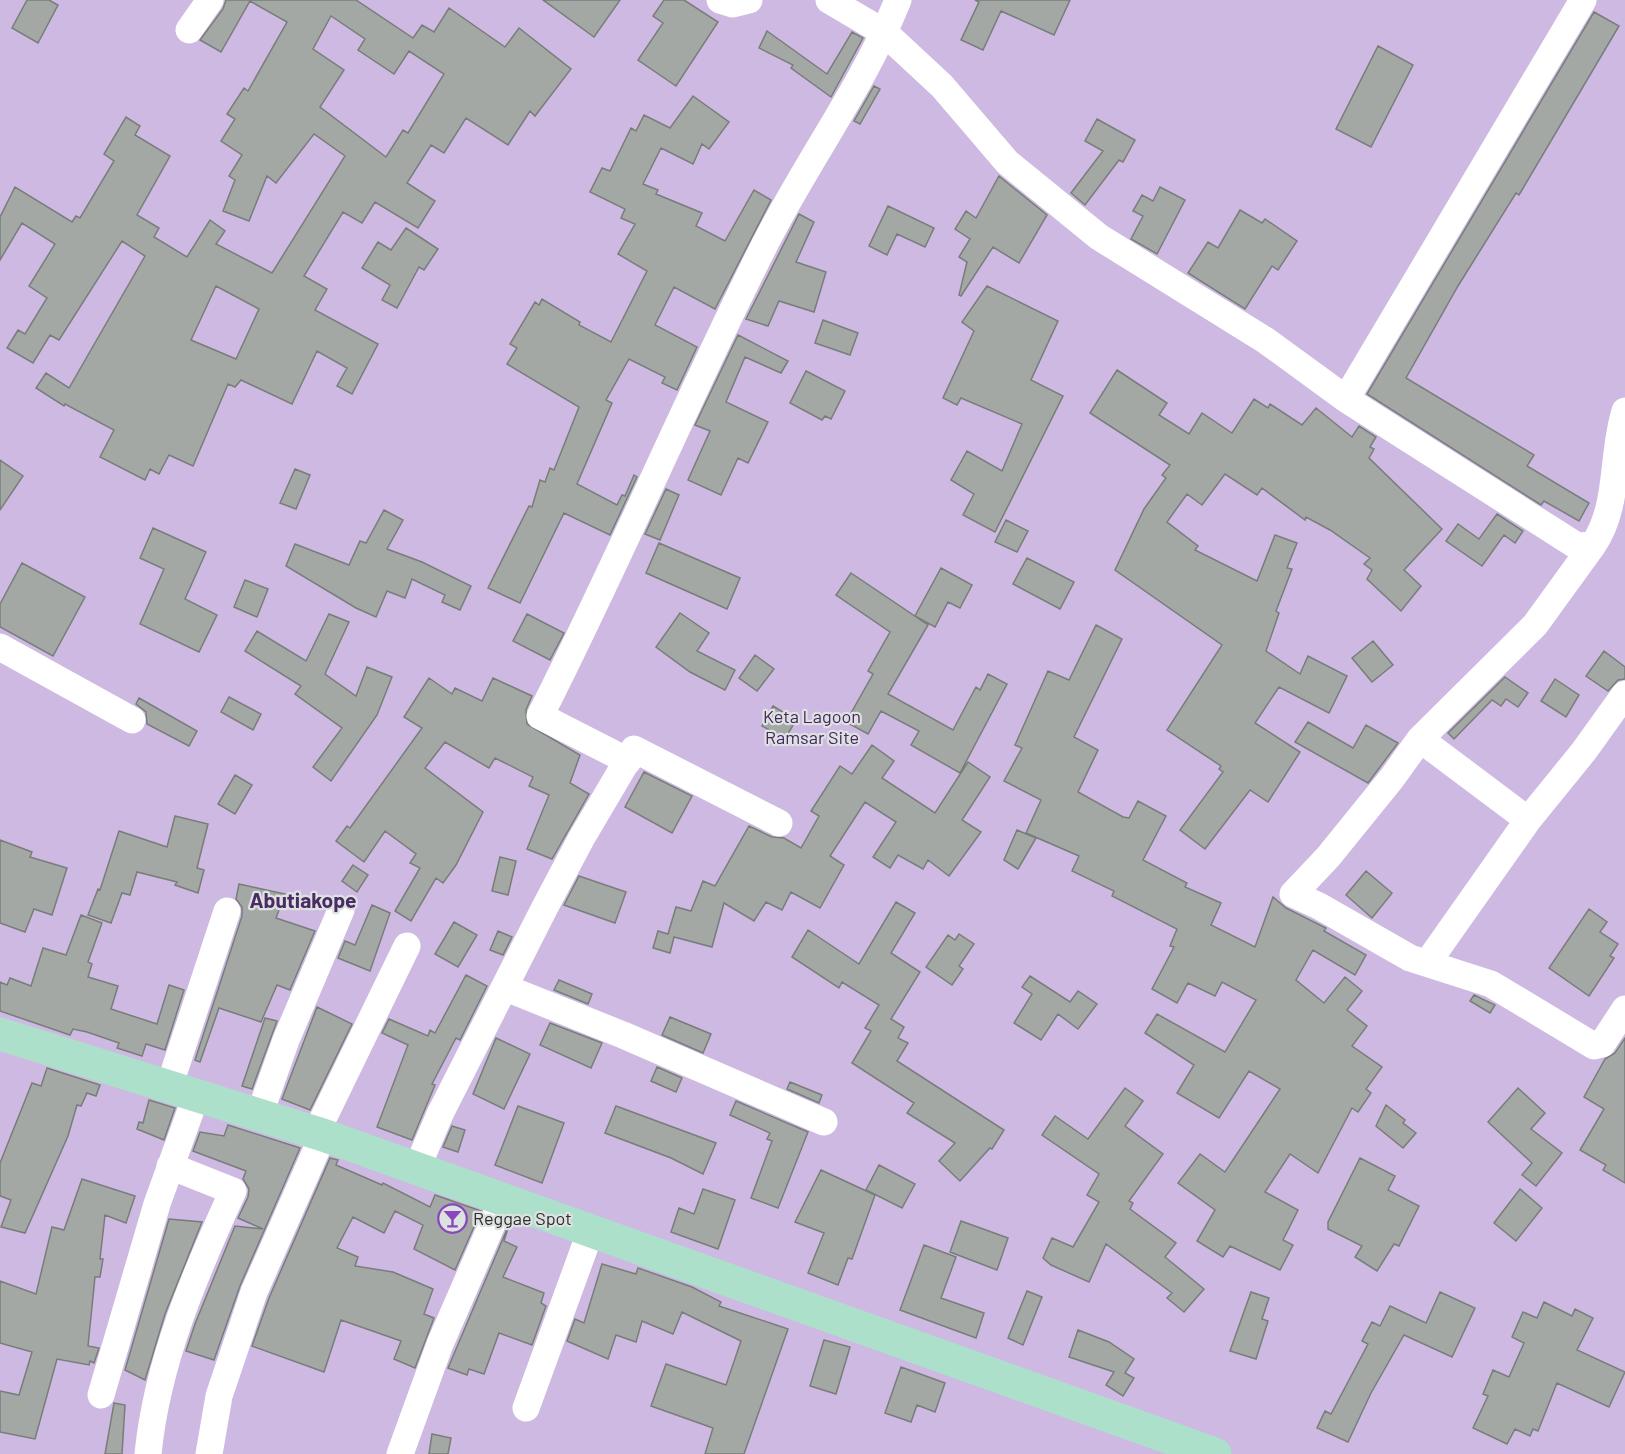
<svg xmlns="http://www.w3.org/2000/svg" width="1625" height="1454" font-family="Barlow,sans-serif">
<rect width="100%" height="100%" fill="#dde2e0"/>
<path fill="#cdb9e2" d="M0,0H1625V1454H0Z"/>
<path fill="#a3a8a5" stroke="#787d7b" stroke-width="1.5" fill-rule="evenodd" d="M27,0H49L58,5L38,43L12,28Z
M226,0H356L413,38L422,25L434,32L449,8L505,47L519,28L571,69L535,116L530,111L508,145L466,118L444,153L431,145L407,183L435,201L418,228L375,202L362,223L343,212L304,276L327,289L315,310L378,344L352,394L337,386L347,368L317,351L292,404L241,380L235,387L228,384L193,466L169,455L159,474L150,469L145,480L100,457L114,430L65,404L64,406L36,388L46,373L69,388L145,256L122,241L59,340L50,335L33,363L7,348L18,330L25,334L47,298L29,286L55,244L22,223L0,260V217L15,187L72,222L76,216L80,218L114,161L104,154L126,117L140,126L135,135L170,156L137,215L159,228L154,237L187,257L210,220L225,231L216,244L272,273L345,156L314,134L276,183L267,176L249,221L223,211L235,180L229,176L242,155L221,141L235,119L227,114L244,88L248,91L287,22L250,1L221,52L200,40L223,9ZM331,16L365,39L358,50L394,74L409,51L444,74L408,133L403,130L386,157L320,107L344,70L313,49ZM216,286L259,309L236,359L191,340Z
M543,0H620L594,37Z
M664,0H684L718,22L676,86L638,60L663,23L653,16Z
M975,0H1070L1054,35L1001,11L983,50L961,40L979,2Z
M1594,12L1619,26L1519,195L1516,193L1458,286L1406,378L1534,455L1527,466L1589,503L1579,521L1544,501L1541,505L1367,394Z
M767,31L827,74L852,32L863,38L831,97L791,68L793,65L759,48Z
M1378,46L1413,65L1371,147L1336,129Z
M874,86L880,89L860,124L854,121Z
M693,96L729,122L709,149L702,144L693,164L661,148L643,184L658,190L656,194L702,213L696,226L725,241L754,190L771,200L715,309L674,287L655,325L697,347L677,390L662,383L665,377L629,359L606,400L612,403L577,484L617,505L622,495L625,496L634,475L637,477L610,535L564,513L520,603L488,588L529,506L532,507L540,480L545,482L550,468L554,470L579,407L507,364L517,348L510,344L535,302L539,305L542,299L580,322L579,325L611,342L647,271L618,254L635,224L621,218L625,209L590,192L602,168L610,171L631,128L636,131L644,115L670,128Z
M1097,119L1135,140L1123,162L1119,160L1085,205L1071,193L1103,151L1085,141Z
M999,176L1047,215L1019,263L993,247L961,296L959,295L967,262L959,257L970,239L955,229L966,211L976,218Z
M1160,187L1185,200L1157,254L1131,239L1143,216L1133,211L1142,195L1153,201Z
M888,206L934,228L925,247L897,234L887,255L869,246Z
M1240,210L1262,223L1265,219L1297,241L1278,270L1272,266L1245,309L1188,273L1208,242L1218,248Z
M799,214L814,222L796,262L826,272L814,312L779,301L768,326L746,319Z
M406,228L438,249L424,270L419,267L397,308L382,300L390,285L362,268L378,242L391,250Z
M987,286L1058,321L1031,380L1063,396L995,532L963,515L974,494L951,480L967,451L1002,471L1022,424L961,398L957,405L943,398L974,331L962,322Z
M823,320L858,333L850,355L815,343Z
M738,335L788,361L781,373L745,357L726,402L768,422L748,463L738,458L721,495L688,480L710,431L695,425Z
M1117,370L1167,403L1159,415L1189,434L1202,413L1232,433L1254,399L1268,408L1270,404L1302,425L1316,408L1352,437L1359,426L1376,437L1370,447L1374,449L1369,458L1442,529L1404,570L1421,586L1401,611L1367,579L1372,570L1364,564L1370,558L1330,530L1306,517L1305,520L1262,488L1257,495L1225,474L1202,505L1187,494L1167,522L1198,546L1195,550L1257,581L1275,535L1297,543L1287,568L1292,569L1276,611L1279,613L1266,651L1300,674L1308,656L1347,676L1329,713L1279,687L1255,723L1300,752L1268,802L1250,790L1205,849L1180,830L1223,772L1219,769L1221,766L1167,730L1222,645L1115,570L1144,509L1166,478L1162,475L1170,465L1090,413Z
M806,371L845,391L831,419L825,416L822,420L790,403Z
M0,460L23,476L0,510Z
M295,469L310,475L296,509L280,503Z
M666,489L679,495L660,540L645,534Z
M384,510L403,520L387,549L422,562L471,586L460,610L442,602L445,595L412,579L405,598L387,591L376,617L356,608L286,566L295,544L349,565L360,541L366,543Z
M1497,514L1523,531L1515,543L1504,535L1482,566L1446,541L1458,524L1479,539Z
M1006,520L1028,531L1017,552L995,542Z
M153,528L206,552L185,599L217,615L199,652L140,624L164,569L140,558Z
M659,543L740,578L727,609L646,573Z
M1027,558L1074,582L1060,609L1013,584Z
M22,563L85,597L53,656L0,627V604Z
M941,568L972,585L960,608L948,602L935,627L915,616Z
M851,573L928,625L888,694L953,730L976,687L980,690L988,674L1007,684L960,773L911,745L919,731L881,711L868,734L846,722L873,674L868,671L890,632L836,595Z
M245,580L268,589L257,617L234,607Z
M680,613L709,633L697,651L735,670L725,690L690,672L656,647Z
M329,614L349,622L325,674L356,696L367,667L392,677L377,715L331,781L313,767L342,728L295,694L301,686L245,651L257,631L306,661Z
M527,614L564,633L550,660L513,641Z
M1096,625L1122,639L1074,737L1098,750L1078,792L1123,817L1129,818L1138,801L1166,816L1143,860L1187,883L1185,887L1221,903L1211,925L1255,947L1273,897L1286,908L1326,928L1324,931L1366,955L1355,975L1313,950L1296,980L1324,1003L1345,977L1362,991L1347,1010L1367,1026L1352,1046L1382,1067L1366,1089L1371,1093L1358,1112L1352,1108L1318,1173L1290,1154L1265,1192L1298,1210L1283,1240L1293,1245L1280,1270L1230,1246L1223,1257L1197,1241L1215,1210L1178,1183L1200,1154L1225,1172L1280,1089L1249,1071L1219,1118L1177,1093L1194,1065L1145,1033L1157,1014L1225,1052L1256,1000L1222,982L1215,996L1188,983L1177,1003L1152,989L1174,947L1170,946L1177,929L1112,896L1114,891L1072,871L1079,856L1026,833L1041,800L1004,781L1022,748L1015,745L1048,671L1069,680Z
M1373,641L1393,665L1372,682L1352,658Z
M1604,651L1625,667V679L1618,680L1608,691L1586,676Z
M755,655L774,669L757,691L739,678Z
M1505,677L1528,693L1518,707L1506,699L1501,706L1492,700L1454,739L1448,733Z
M429,678L452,694L455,688L482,701L493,678L532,696L526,710L527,724L580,755L570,783L589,794L552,859L527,849L549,795L529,786L533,777L495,758L489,768L445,742L425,768L483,812L456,865L443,883L436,878L411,921L395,911L420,868L410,863L416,854L385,831L364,862L336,841L347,826L350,828L422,728L404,717Z
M1555,679L1579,695L1566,717L1541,701Z
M229,697L261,714L253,730L221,712Z
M139,698L197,731L189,746L147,724L146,712L136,704Z
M773,706L796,720L785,739L762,726Z
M1308,722L1353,748L1366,725L1398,743L1368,783L1295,742Z
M872,745L894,761L882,778L935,813L968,762L990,777L962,820L981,832L949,876L928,860L923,869L898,855L890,868L873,857L896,822L865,802L830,856L844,865L820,908L791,892L782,910L766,902L754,921L724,903L712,947L674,937L670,953L653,948L658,931L668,934L676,907L691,911L703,881L715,886L749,826L772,837L784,838L801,848L819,816L811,811L840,766L852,774Z
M644,772L692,796L672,833L625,807Z
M235,775L252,785L235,814L218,804Z
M175,816L208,824L197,868L204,870L198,893L175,885L177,882L137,872L130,895L122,893L111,923L88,915L98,889L100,890L119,831L167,847Z
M1017,830L1036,838L1018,869L1004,860Z
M0,840L32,852L30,857L67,868L52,915L34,909L25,932L0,923Z
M500,857L516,861L508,895L492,891Z
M353,865L368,875L357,892L342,881Z
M1366,871L1392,893L1372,918L1346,895Z
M579,876L626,892L615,923L564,905Z
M239,884L285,894L276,918L315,931L290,990L277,985L261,1022L219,1008L200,1062L195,1060L242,916V907L236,899Z
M896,902L915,913L891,953L920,972L891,1019L904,1027L898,1038L908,1043L897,1061L1004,1130L992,1149L990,1148L960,1181L939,1161L955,1143L907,1113L914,1103L852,1063L871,1031L865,1028L879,1005L842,982L839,988L792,957L808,930L859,964Z
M372,905L390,913L370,971L338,958L345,941L355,945Z
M1589,909L1607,922L1600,932L1618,944L1610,956L1614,958L1589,996L1549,968Z
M81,915L102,923L88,962L92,964L88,977L118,986L111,1009L157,1024L169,985L184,990L165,1050L146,1044L142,1056L117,1048L119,1043L87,1032L73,1029L70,1035L0,1011V982L7,985L10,978L31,986L43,948L66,955Z
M454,922L477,935L458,967L435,954Z
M498,931L512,937L503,955L490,950Z
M959,934L974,944L959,966L963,969L952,985L926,967L948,935L955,940Z
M466,975L487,986L460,1040L456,1038L432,1084L435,1085L412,1140L377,1127L408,1045L382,1033L389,1019L428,1036L430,1030L435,1033Z
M1030,976L1070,1002L1078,991L1097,1004L1078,1029L1058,1014L1041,1040L1014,1023L1032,994L1022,987Z
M559,980L592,994L588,1004L554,990Z
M1474,995L1495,1005L1490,1013L1470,1001Z
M317,1007L352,1024L310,1110L282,1099Z
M670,1017L711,1034L703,1053L662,1035Z
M265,1018L277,1021L252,1089L242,1086Z
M550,1023L602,1043L591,1068L540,1045Z
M496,1038L530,1054L504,1109L473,1094Z
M1625,1038V1183L1603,1170L1606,1165L1580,1150L1604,1109L1584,1097L1605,1059L1615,1053Z
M657,1067L682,1078L676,1092L651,1081Z
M47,1068L100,1085L96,1096L87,1093L81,1106L77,1105L68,1136L25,1233L1,1227L11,1200L0,1196V1163L32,1083L41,1086Z
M790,1082L822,1095L819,1103L787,1089Z
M1125,1088L1143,1101L1125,1126L1163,1154L1129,1201L1133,1203L1130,1209L1176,1243L1165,1257L1204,1289L1184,1312L1167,1298L1172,1293L1106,1244L1089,1282L1051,1265L1043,1258L1052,1238L1073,1247L1099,1202L1087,1195L1099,1174L1042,1135L1055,1116L1088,1139Z
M1518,1088L1545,1113L1531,1129L1562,1153L1536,1186L1522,1175L1532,1163L1488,1122Z
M149,1100L175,1108L164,1140L137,1129L139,1122L143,1123Z
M736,1101L808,1132L778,1208L751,1198L772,1141L767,1139L770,1133L730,1115Z
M1386,1105L1405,1120L1403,1123L1416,1133L1403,1148L1376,1126Z
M518,1106L564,1123L542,1183L495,1165Z
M616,1106L716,1143L703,1174L671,1158L605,1133Z
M228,1125L300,1148L240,1286L214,1360L186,1351L195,1324L235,1226L263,1229L238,1218L248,1197L249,1189L243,1179L246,1171L193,1151L200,1132L224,1136Z
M452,1126L465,1130L458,1152L443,1147Z
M330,1158L338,1160L336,1165L382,1185L383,1183L430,1207L435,1195L481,1211L455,1270L414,1249L423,1225L395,1211L384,1233L353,1217L337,1248L358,1257L355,1266L393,1272L433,1289L424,1314L434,1318L415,1368L394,1359L401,1341L341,1320L324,1372L252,1346L269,1298Z
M1360,1158L1395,1176L1388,1190L1419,1206L1399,1246L1394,1244L1377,1271L1355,1257L1362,1246L1328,1229V1222Z
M879,1165L915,1184L902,1208L866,1190Z
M821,1170L875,1195L852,1259L848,1258L838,1285L808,1273L824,1233L795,1222Z
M82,1179L135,1196L126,1223L105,1215L100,1259H103L100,1277H95L88,1346L99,1348L94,1363L90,1361L89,1365L57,1359L35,1439L0,1432V1391L19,1395L32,1352L0,1343V1281L36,1294L52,1227L64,1230Z
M703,1189L735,1200L718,1249L671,1232L679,1208L694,1214Z
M1520,1189L1542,1208L1516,1241L1494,1223Z
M169,1219L202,1222L165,1314L145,1380L125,1370Z
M961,1221L1008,1238L997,1270L950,1252Z
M510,1222L504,1241L517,1247L503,1277L544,1293L541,1303L546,1306L532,1345L499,1333L484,1374L469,1369L467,1375L448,1368Z
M924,1245L956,1257L941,1298L984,1313L976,1338L900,1310Z
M602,1264L636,1274L638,1268L692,1287L721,1302L719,1306L788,1329L744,1454H705L713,1428L651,1406L666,1364L726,1385L741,1341L682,1312L673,1334L642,1321L636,1342L616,1335L608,1359L567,1341L575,1319L584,1323Z
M1027,1291L1042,1297L1023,1345L1008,1338Z
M1251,1292L1269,1298L1262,1319L1268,1321L1256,1359L1230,1351Z
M1440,1292L1475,1308L1452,1357L1404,1335L1371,1393L1348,1442L1317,1428L1325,1411L1331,1414L1368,1344L1362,1341L1372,1322L1380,1326L1390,1306L1426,1323Z
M1544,1302L1572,1316L1575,1309L1593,1318L1577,1350L1625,1372L1609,1407L1557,1383L1538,1431L1533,1429L1530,1436L1515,1429L1507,1444L1473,1428L1488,1396L1483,1394L1493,1370L1509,1377L1524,1343L1512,1337L1523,1312L1537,1318Z
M1078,1330L1109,1342L1134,1359L1125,1373L1134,1378L1123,1396L1106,1385L1114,1372L1069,1357Z
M824,1340L850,1347L836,1394L810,1386Z
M901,1367L945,1383L935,1412L917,1405L911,1422L885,1413Z
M114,1403L125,1405L122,1454H105Z
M432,1434L451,1438L448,1454H429Z"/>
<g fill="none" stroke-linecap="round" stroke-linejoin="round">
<path stroke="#fff" stroke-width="27" d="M720,0L733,4L749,0
M829,0L885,33L942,86L1007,162L1099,237L1265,340L1346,399L1577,546L1593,545L1535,625L1420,739L1392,778L1328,857L1293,894L1319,906L1410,958L1491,984L1594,1046L1602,1044L1625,1009
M189,30L210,0
M1346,399L1583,0
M1593,545C1620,506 1611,455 1625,411
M0,647L132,720
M1420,739L1528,820
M628,761L540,716C619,561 686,401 764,246C806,162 863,87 898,0
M1428,962L1528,820L1584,751L1625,694
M506,988L623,1035L824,1122
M169,1087L227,911
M259,1116L286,1040L341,910
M316,1133L407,946
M417,1168L440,1114L545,907L581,839L634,749L779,823
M101,1395L157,1204L196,1096
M526,1408L591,1230
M148,1454C157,1362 195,1274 233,1191L170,1166
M209,1454L219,1396L254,1292L323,1135
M400,1454L440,1344L503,1199"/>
<path stroke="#ade0cb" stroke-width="33" d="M0,1034L323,1135L1215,1454"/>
</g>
<defs>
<symbol id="bar-ring" viewBox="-11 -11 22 22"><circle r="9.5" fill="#dde2e0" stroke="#8847bc" stroke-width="1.5"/><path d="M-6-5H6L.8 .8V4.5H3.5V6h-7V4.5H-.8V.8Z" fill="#8847bc"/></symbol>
</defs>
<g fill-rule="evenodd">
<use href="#bar-ring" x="436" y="1202" width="33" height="33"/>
</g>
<g text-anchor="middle" stroke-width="4.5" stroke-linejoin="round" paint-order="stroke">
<g font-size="18" fill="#452461" stroke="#dde2e0">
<text x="812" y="723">Keta Lagoon<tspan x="812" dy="21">Ramsar Site</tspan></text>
</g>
<g font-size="18" fill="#2d2f2e" stroke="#dde2e0" text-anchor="start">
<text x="473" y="1225">Reggae Spot</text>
</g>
<g font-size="21" font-weight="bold" fill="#4a2c65" stroke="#dde2e0">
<text x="303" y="908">Abutiakope</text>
</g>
</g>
</svg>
